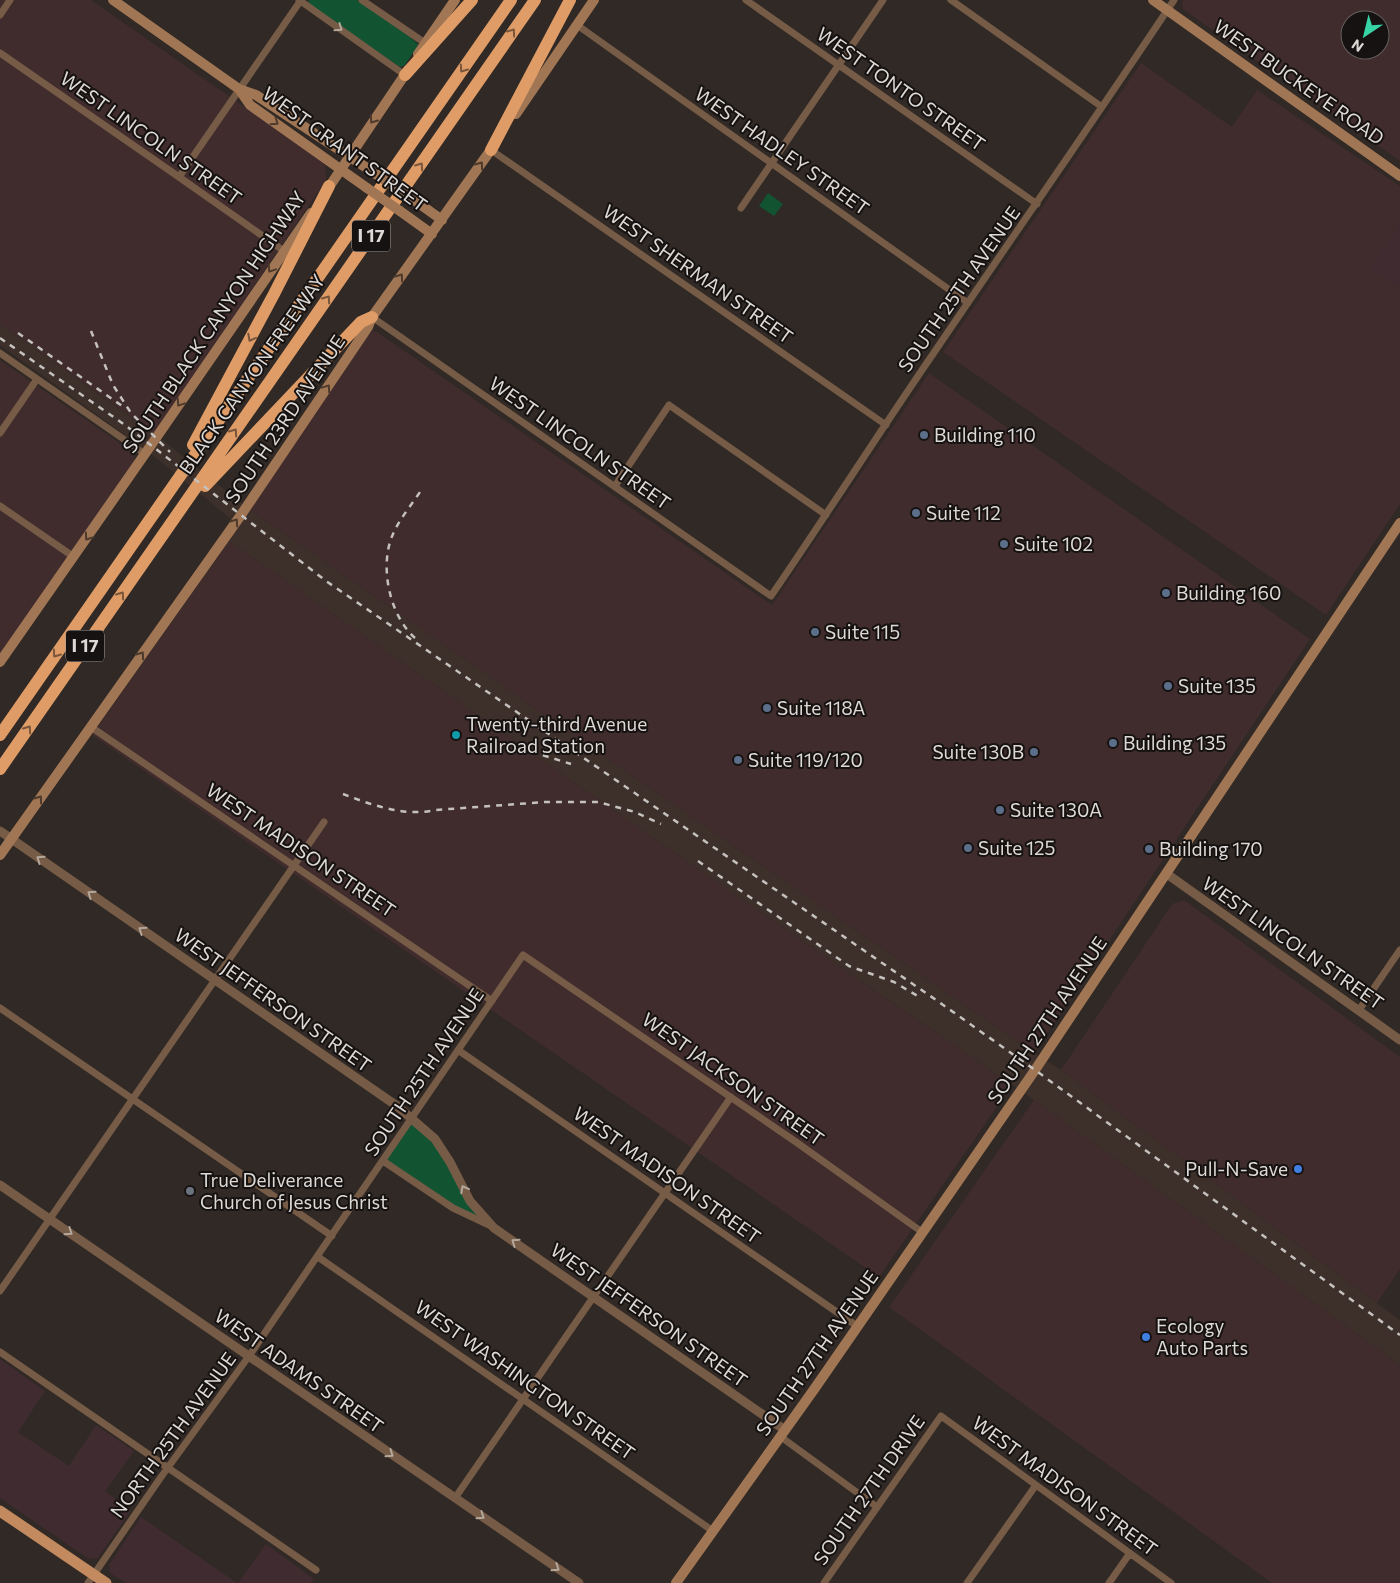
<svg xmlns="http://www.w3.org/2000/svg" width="1400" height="1583" font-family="Commissioner,sans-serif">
<rect width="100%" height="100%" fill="#302925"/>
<path fill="#402c30" d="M1400,224V288L1369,267Z
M0,1359L45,1391L18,1432L69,1466L96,1425L134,1451L105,1491L131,1510L98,1558L89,1559L0,1498Z
M141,1517L237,1583H126L110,1573L109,1565Z
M266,1544L314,1579L311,1583H238Z"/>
<path fill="#402c2d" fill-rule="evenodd" d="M0,0H91L322,161L325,165L326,179L322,186L154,433L0,324Z
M1183,0H1400V161L1184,10L1182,6ZM1350,20H1380V50H1350Z
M1141,63L1232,127L1257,90L1400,186V224L1370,267L1400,288V504L1326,615L943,352Z
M373,331L377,332L772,605L929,373L1310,639L1034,1053L648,787L249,509L369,334Z
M0,360L134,453L135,456L134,461L0,654Z
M229,541L691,864L1012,1085L879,1277L92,735Z
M1184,900L1400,1057V1269L1377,1303L1061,1070L1172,904Z
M1034,1100L1400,1365V1583H1272L889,1307Z"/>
<path fill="#3d302a" d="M0,324L160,438L249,509L648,787L1028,1049L1061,1070L1400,1320V1365L1034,1100L691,864L229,541L238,525L150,453L0,345Z"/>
<path fill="#125332" d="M308,0H357L410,37L418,44L417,47L404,66L400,67L310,5Z
M768,193L783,204L774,216L759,206Z
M412,1118L425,1129L494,1228L469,1215L383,1161Z"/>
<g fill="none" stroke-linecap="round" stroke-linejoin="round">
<path stroke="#765b46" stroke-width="7" d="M299,0L405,75
M362,0L425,43
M746,0L1037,204
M951,0L1102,107
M0,15L10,0
M577,25L968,303
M0,53L179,177L284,251
M491,150L886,425
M179,177L301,0
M741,208L883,0
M372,317L771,596C826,516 878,434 933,354C1013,236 1095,119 1174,0
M0,353L145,454
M0,433L37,379
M615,486L669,405L826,515
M0,506L74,557
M91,727L492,1001
M0,1008L332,1236
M1359,1010L1400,950
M458,1050L857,1326
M383,1161L453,1208L489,1225
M318,1257L713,1531
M0,1291L324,822
M0,1352L316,1570
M781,1437L877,1507
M455,1498L731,1097
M88,1583L161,1477L249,1356L523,955L796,1142L922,1232
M824,1583L941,1416L1171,1583
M967,1583L1036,1485
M1109,1583L1130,1553"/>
<path stroke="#765b46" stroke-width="9" d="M0,831L397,1106L435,1139L450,1162L470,1201L494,1228L785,1430
M1167,874L1400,1040
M0,1185L579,1583"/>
<path stroke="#a17654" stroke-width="10" d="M113,0L239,89L256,95L376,174
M1153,0L1400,176
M418,54L455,0
M239,89L250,105L367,188
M516,114L594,0
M325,193L408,70
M410,197L442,220
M400,211L432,234
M0,662L156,438L311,213
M0,855L241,515L368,327L372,317L495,144
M676,1583L815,1388L1035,1070L1400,523"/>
<path stroke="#c28a5e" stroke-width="11" d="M0,1511L106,1583"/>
<path stroke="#df9c66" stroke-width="12" d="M405,75L472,0
M491,150L570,0
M193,445L274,294L329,186
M205,486L361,322L372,317
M0,735L511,0
M0,769L535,0"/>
<path stroke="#c5c1be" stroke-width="2.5" stroke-dasharray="6 6" stroke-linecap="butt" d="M91,331L113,385L131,413L170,452
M18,333L125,408
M0,338L125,425L326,581L939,1002L1035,1070L1400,1335
M415,638C389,615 379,565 393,534C400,518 413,503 422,489
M520,748L571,764
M343,794C372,805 404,817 436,810L545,802H598L635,812L661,824
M698,861L849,966L894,982L921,998"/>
<path stroke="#a17654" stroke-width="10" d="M376,174L410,197
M367,188L400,211"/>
</g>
<defs><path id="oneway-chevron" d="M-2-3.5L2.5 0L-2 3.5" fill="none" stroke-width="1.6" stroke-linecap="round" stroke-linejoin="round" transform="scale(1.25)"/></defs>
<g stroke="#b4a79c">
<use href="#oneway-chevron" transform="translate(339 28) rotate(35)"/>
<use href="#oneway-chevron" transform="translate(40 859) rotate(-145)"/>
<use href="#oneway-chevron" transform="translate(91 894) rotate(-145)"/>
<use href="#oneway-chevron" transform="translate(142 930) rotate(-145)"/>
<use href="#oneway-chevron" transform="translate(464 1189) rotate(-118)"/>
<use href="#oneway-chevron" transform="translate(69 1232) rotate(34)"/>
<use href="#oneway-chevron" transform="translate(515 1242) rotate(-145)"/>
<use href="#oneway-chevron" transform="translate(390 1454) rotate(35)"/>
<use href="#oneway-chevron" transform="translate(481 1516) rotate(34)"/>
<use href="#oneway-chevron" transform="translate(556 1568) rotate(34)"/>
</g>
<g stroke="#7a573c">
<use href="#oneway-chevron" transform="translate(512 32) rotate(-55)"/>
<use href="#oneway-chevron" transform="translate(463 69) rotate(125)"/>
<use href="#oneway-chevron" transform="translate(420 166) rotate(-55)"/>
<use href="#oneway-chevron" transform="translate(327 299) rotate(-55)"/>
<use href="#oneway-chevron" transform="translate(251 338) rotate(118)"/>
<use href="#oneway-chevron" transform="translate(234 432) rotate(-55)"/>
<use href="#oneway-chevron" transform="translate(121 595) rotate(-55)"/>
<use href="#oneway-chevron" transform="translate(56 654) rotate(125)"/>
<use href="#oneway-chevron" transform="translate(28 729) rotate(-55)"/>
</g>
<g stroke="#4e3a2c">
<use href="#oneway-chevron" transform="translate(373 120) rotate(125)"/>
<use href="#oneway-chevron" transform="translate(275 122) rotate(35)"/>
<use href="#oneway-chevron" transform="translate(480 165) rotate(-55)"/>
<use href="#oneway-chevron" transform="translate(271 269) rotate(124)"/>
<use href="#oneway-chevron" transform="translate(400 277) rotate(-54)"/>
<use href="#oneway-chevron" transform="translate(327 388) rotate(-56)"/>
<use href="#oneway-chevron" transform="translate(180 403) rotate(124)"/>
<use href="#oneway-chevron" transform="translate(235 522) rotate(-55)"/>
<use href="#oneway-chevron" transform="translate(88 537) rotate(125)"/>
<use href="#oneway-chevron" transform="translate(141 655) rotate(-55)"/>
<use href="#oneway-chevron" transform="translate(39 799) rotate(-54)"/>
</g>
<g fill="#5c6f8a" stroke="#161211" stroke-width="2">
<circle cx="924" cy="435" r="5"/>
<circle cx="916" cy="513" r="5"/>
<circle cx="1004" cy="544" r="5"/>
<circle cx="1166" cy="593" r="5"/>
<circle cx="815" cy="632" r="5"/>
<circle cx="1168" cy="686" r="5"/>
<circle cx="767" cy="708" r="5"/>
<circle cx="1113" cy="743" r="5"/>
<circle cx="1034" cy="752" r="5"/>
<circle cx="738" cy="760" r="5"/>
<circle cx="1000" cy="810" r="5"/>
<circle cx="968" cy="848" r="5"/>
<circle cx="1149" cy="849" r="5"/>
</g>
<circle fill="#0f9aa8" stroke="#161211" stroke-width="2" cx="456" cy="735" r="5"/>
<g fill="#3f7fe0" stroke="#161211" stroke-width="2">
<circle cx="1298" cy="1169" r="5"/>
<circle cx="1146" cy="1337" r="5"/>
</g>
<circle fill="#6b7280" stroke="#161211" stroke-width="2" cx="190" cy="1191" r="5"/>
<g text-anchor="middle" stroke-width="4" stroke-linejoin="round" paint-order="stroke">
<g fill="#161211" stroke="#a19d9b" stroke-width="1">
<rect x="352" y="220.5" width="38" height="31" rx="4"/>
<rect x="66" y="630.5" width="38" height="31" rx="4"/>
</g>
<g font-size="18" font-weight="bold" fill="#ddd9d6">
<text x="371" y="242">I 17</text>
<text x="85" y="652">I 17</text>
</g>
<g font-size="19" fill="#ddd9d6" stroke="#161211">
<text transform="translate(1299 82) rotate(35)" y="7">WEST BUCKEYE ROAD</text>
<text transform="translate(901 89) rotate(35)" y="7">WEST TONTO STREET</text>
<text transform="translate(151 138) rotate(35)" y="7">WEST LINCOLN STREET</text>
<text transform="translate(345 149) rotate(36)" y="7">WEST GRANT STREET</text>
<text transform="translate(782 151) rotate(35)" y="7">WEST HADLEY STREET</text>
<text transform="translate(698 274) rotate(35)" y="7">WEST SHERMAN STREET</text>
<text transform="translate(959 289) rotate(-55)" y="7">SOUTH 25TH AVENUE</text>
<text transform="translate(214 322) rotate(-56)" y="7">SOUTH BLACK CANYON HIGHWAY</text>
<text transform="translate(252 374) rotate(-55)" y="7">BLACK CANYON FREEWAY</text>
<text transform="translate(285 419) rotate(-56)" y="7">SOUTH 23RD AVENUE</text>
<text transform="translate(580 443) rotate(35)" y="7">WEST LINCOLN STREET</text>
<text transform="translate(301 850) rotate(34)" y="7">WEST MADISON STREET</text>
<text transform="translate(1293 943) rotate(35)" y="7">WEST LINCOLN STREET</text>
<text transform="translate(273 1000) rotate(35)" y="7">WEST JEFFERSON STREET</text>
<text transform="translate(1047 1020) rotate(-56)" y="7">SOUTH 27TH AVENUE</text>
<text transform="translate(424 1072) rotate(-56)" y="7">SOUTH 25TH AVENUE</text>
<text transform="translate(733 1079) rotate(35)" y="7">WEST JACKSON STREET</text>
<text transform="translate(667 1175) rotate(35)" y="7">WEST MADISON STREET</text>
<text transform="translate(649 1315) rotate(35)" y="7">WEST JEFFERSON STREET</text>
<text transform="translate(817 1353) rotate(-55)" y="7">SOUTH 27TH AVENUE</text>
<text transform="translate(299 1371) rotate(35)" y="7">WEST ADAMS STREET</text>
<text transform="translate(525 1380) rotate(35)" y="7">WEST WASHINGTON STREET</text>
<text transform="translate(173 1435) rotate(-54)" y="7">NORTH 25TH AVENUE</text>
<text transform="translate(1065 1486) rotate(36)" y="7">WEST MADISON STREET</text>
<text transform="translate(869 1490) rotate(-55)" y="7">SOUTH 27TH DRIVE</text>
</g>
<g font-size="19" fill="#ddd9d6" stroke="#161211" text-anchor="start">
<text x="934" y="442">Building 110</text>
<text x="926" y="520">Suite 112</text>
<text x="1014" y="551">Suite 102</text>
<text x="1176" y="600">Building 160</text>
<text x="825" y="639">Suite 115</text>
<text x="1178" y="693">Suite 135</text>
<text x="777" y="715">Suite 118A</text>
<text x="466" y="731">Twenty-third Avenue<tspan x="466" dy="22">Railroad Station</tspan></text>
<text x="1123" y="750">Building 135</text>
<text x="1024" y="759" text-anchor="end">Suite 130B</text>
<text x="748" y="767">Suite 119/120</text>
<text x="1010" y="817">Suite 130A</text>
<text x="978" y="855">Suite 125</text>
<text x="1159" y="856">Building 170</text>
<text x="1288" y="1176" text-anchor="end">Pull-N-Save</text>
<text x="200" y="1187">True Deliverance<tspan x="200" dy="22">Church of Jesus Christ</tspan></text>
<text x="1156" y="1333">Ecology<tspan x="1156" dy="22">Auto Parts</tspan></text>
</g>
</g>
<g transform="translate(1365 35) rotate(215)"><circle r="24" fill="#161211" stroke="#666260"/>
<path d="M0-4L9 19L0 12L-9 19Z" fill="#37d4a6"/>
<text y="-8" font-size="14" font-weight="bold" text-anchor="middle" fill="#ddd9d6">N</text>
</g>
</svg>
